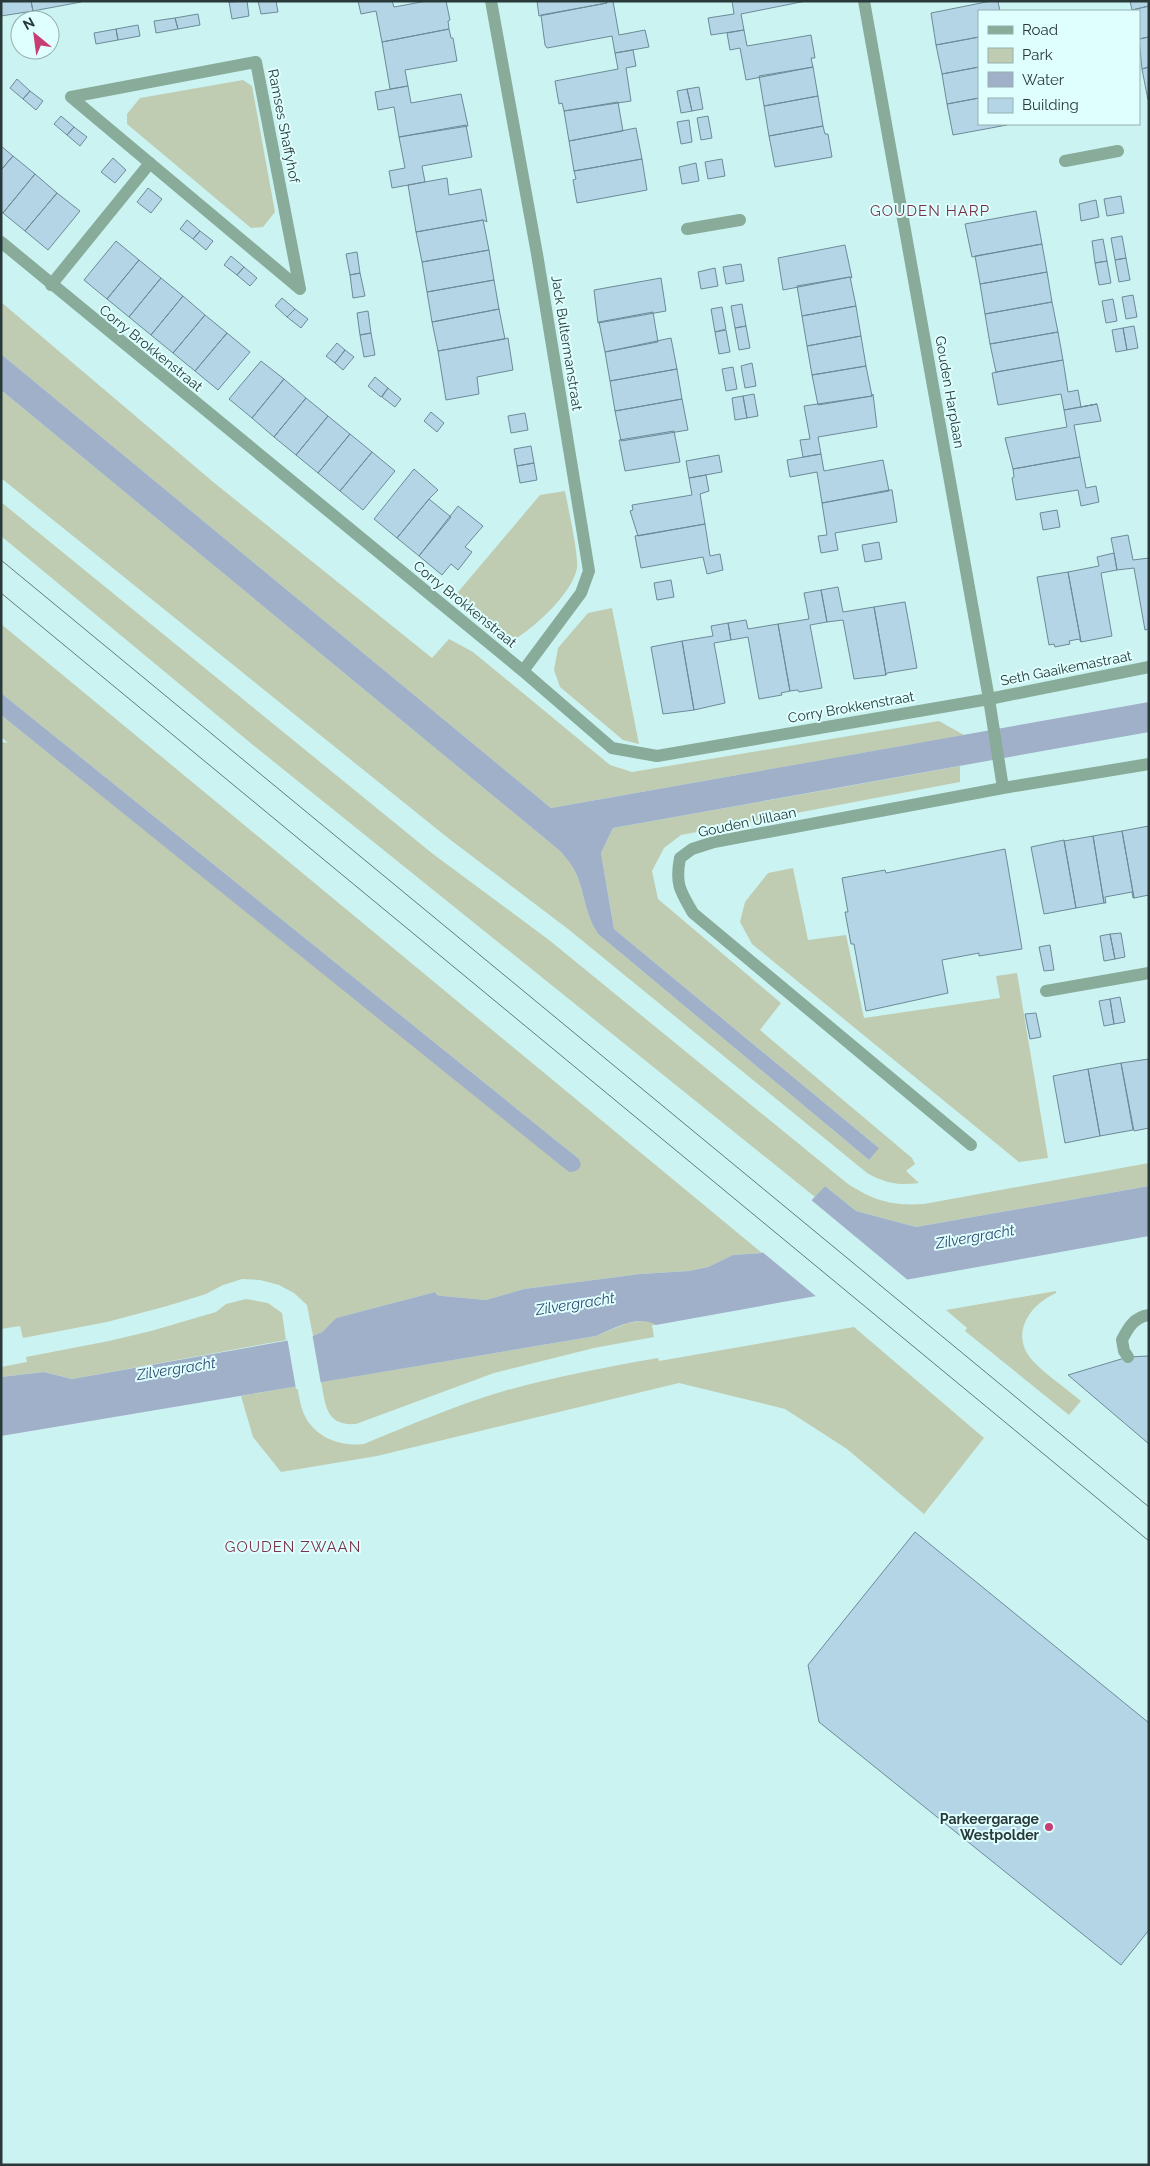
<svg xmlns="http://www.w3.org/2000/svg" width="1150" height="2166" font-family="Raleway,sans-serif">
<rect width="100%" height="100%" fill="#cbf3f2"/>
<path fill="#c0ccb2" d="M243,80L252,86L275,212L263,227L251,228L127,124V114L140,98Z
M1,302L212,481L432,658L449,639L473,652L610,765L632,772L939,721L964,735L551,808L1,354Z
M1,390L560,851C568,860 576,870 579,881C585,899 587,918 598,934L869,1160L878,1147L614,929L601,853L613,828L960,766V782L681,835L664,848L652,871L658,899L781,1003L760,1030L912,1158L915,1164L906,1171L919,1183C899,1186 885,1183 867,1173L568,929L448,838L1,478Z
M565,491C568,507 579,556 577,568C573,592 537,625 517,638L497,633L453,598L540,495Z
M1,502L433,854L549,940L848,1184C875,1201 892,1206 924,1204L1149,1163V1186L916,1227L856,1211L825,1186L815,1197L253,745L1,536Z
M612,608L639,744L623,740L560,687L554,670L558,648L588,613Z
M1,624L762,1253L733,1255L708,1267L689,1271L640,1274L524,1289L486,1300L443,1296L437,1295L435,1292L336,1318L322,1332L313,1336L307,1305L294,1293L279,1285L260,1280L242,1279L223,1285L206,1294L167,1306L107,1322L23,1338L20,1326L1,1329V742L8,743L1,737V715L301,955L579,1159L1,693Z
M793,868L808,940L846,935L864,1018L1000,998L996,976L1017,973L1048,1158L1019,1162L752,944L740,922L745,902L768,873Z
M1056,1291V1293C1029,1305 1009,1335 1033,1361C1047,1376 1066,1388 1081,1401L1069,1415L965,1331L967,1328L946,1310Z
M246,1299L268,1303L282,1313L286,1340L72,1379L44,1372L1,1377V1367L27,1362L26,1357L109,1341L151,1331L216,1312L226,1304Z
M649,1320L656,1325H652L654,1337L594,1348L494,1373L356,1424C325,1426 326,1405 321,1382L596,1336L627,1323Z
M854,1327L984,1438L924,1514L847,1449L785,1409L679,1383L377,1456L281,1472L253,1437L241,1396L297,1386C299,1395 300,1405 304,1414C314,1437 340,1447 364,1444C410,1425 456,1405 504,1391C554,1377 606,1367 658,1358L659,1361Z"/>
<path fill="#a0b0c9" d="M1,354L551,808L1149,702V732L613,828L601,853L614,929L879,1148L869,1160L598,934C587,918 585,899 579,881C576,870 568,860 560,851L1,390Z
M1,693L579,1159L581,1165C578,1171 575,1172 569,1172L1,715Z
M825,1186L856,1211L916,1227L1149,1186V1236L656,1325C638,1314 613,1329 596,1336L1,1436V1377L44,1372L72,1379L313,1336L322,1332L336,1318L435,1292L437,1295L443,1296L486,1300L524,1289L640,1274L689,1271L708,1267L733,1255L762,1253Z"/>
<path fill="#cbf3f2" d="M810,1199L909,1281L818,1298L760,1250Z
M312,1333L321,1384L296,1389L287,1337Z"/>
<path fill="#b4d5e5" stroke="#6c8b99" d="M1,1H31L33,11L1,16Z
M31,1H80L81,2L33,11Z
M247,1L249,16L232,19L229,2Z
M258,1H276L278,12L261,14Z
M358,1H392L394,7L427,1H446L450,20L448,21L449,29L382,42L376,11L361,14Z
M537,1H606L607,3L539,16Z
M606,1H613L619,35L645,30L649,47L615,53L612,36L547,48L545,45L541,15L607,3Z
M732,1H806L741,14L744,30L711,35L708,18L734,14Z
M991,1H1001L998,2L1000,11H979V37L936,45L931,13Z
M1130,1H1149V6L1132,10Z
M1149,6V37L1139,39V11H1132V10Z
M198,14L200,25L178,29L175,18Z
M175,18L178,29L156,33L154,21Z
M138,25L140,36L118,40L116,29Z
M116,29L118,40L96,44L94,33Z
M449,29L451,38H453L457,61L405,70L408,86L390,89L382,42Z
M744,30L747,46L811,35L815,58H811L813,67L746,80L740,48L730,50L727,33Z
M979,37V67L942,74L936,45Z
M1149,37V67L1142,69L1139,39Z
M633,50L636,66L626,68L631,101L564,111L562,103L559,104L555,81L618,69L615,53Z
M813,67L818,96L764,106L759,76Z
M979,67V98L947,104L942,74Z
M1149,67V100H1148L1142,69Z
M17,79L30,91L23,99L10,88Z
M408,86L411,103L461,94L468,126L399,137L394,107L378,110L375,92Z
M699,87L703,109L692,111L687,89Z
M687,89L692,111L681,113L677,91Z
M30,91L43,101L36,110L23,99Z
M818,96L823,126L769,136L764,106Z
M979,98V124L1007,125L953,135L947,104Z
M618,102L623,131L569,141L564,111Z
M61,116L74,127L67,135L54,124Z
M708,116L712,138L701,140L697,118Z
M689,120L692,142L681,144L677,122Z
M466,125L472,157L422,166L425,182L392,188L389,171L405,168L399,137Z
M823,126L825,134H828L832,157L775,167L769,136Z
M74,127L87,137L80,146L67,135Z
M636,128L642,159L574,171L569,141Z
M1,146L13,156L1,170Z
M13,156L35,174L3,213L1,212V170Z
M113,158L126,170L115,183L101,172Z
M642,159L647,190L577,203L573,180L576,179L574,171Z
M722,159L725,176L708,179L705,162Z
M696,163L699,181L682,184L679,167Z
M35,174L57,193L25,231L3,213Z
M447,178L449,195L481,189L487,222L483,220L416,232L408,185Z
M148,188L162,199L151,213L137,202Z
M57,193L80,211L48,250L25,231Z
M1121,196L1124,213L1107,216L1104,199Z
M1096,200L1099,217L1081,221L1079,204Z
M1036,211L1042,244L972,257L965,224Z
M187,220L200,231L193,239L180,229Z
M483,220L489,250L422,262L416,232Z
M200,231L213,241L206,250L193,239Z
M1122,236L1126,258L1115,260L1111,238Z
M1103,239L1107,261L1095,263L1092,241Z
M116,241L139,260L107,299L84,280Z
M1042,244L1047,272L980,284L975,256Z
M845,245L852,278L850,277L783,290L778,258Z
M489,250L494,280L427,292L422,262Z
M357,252L360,273L350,275L346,254Z
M231,256L244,267L237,275L224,265Z
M1126,258L1130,280L1119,282L1115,260Z
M139,260L161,278L129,317L107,299Z
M1107,261L1111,283L1099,285L1095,263Z
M741,264L744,281L726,284L723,267Z
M244,267L257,278L250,286L237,275Z
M715,268L718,286L701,289L698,272Z
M1047,272L1052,302L985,314L980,284Z
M360,273L365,296L353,298L350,275Z
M850,277L856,306L802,316L797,286Z
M161,278L183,296L151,335L129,317Z
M661,278L666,311L598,323L594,290Z
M494,280L499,309L432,322L427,292Z
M1133,295L1137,317L1126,319L1122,297Z
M183,296L205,315L173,353L151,335Z
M282,298L295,309L287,317L275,306Z
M1113,299L1117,321L1106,323L1102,301Z
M1052,302L1058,332L990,344L985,314Z
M742,304L746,326L735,328L731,306Z
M856,306L861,336L807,346L802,316Z
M722,307L726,329L715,332L711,309Z
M295,309L308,319L301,328L287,317Z
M499,309L505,339L438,351L432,322Z
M368,311L371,333L360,335L357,313Z
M653,312L658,342L605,352L599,322Z
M205,315L227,333L195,371L173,353Z
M746,326L750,348L739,350L735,328Z
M1134,326L1138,348L1127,350L1123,328Z
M1123,328L1127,350L1116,352L1112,330Z
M726,330L730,352L719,354L715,332Z
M1058,332L1063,360L996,372L990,344Z
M227,333L250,352L218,390L195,371Z
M371,333L375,355L364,357L360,335Z
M861,336L866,366L812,375L807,346Z
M508,338L513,370L477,377L479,394L446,400L438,351Z
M671,338L677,369L610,381L605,352Z
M337,343L345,350L335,363L326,356Z
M345,350L354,357L343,370L335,363Z
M1063,360L1068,392L1078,390L1081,407L1097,404L1064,410L1061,394L998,405L992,373Z
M261,361L284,379L252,418L229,399Z
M752,363L756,386L745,388L741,366Z
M866,366L872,396L818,405L812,375Z
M733,367L737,389L726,391L722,369Z
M677,369L682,399L615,411L610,381Z
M375,377L388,388L381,397L368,386Z
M284,379L306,398L274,437L252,418Z
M388,388L401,399L395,407L382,397Z
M754,394L758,416L747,418L743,396Z
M873,394L877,427L818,437L821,454L803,457L800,440L810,439L804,406L872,396Z
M743,396L747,418L735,420L732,398Z
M306,398L328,416L296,455L274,437Z
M682,399L688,430L621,441L615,411Z
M1097,404L1101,421L1074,425L1080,457L1013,469L1005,438L1067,427L1064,410Z
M431,412L444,423L437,432L424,421Z
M525,413L528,430L511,433L508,416Z
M328,416L350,434L318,473L296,455Z
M674,431L680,462L625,471L619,440Z
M350,434L372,452L340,491L318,473Z
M531,446L534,463L517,466L514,449Z
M372,452L395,471L363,510L340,491Z
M821,454L824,471L883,460L889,491L822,503L817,472L790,477L787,460Z
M719,455L722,472L689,478L686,461Z
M1080,457L1086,488L1096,486L1099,502L1081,506L1078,490L1016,500L1012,478L1014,477L1013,469Z
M534,463L537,480L520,483L517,466Z
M414,469L438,490L429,499L397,538L374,519Z
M706,475L709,491L700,494L705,524L638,536L630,511L633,510L632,505L692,495L689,478Z
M889,490H892L897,522L835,533L838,550L821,553L818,536L827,535L822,503Z
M429,499L451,517L419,556L397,538Z
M458,506L483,526L465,547L472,552L458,570L451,564L442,575L419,556Z
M1057,510L1060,527L1043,530L1040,513Z
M705,524L710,556L720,554L723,570L707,574L703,557L641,568L635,536Z
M1128,535L1133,560L1149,558V629L1145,630L1134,568L1117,570L1114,553L1111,538Z
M879,542L882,559L865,562L862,545Z
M1114,553L1117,570L1101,573L1112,636L1081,642L1068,572L1099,566L1097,557Z
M1068,572L1081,642L1079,639L1069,641L1070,644L1055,647L1054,644L1049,645L1037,577Z
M671,580L674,597L657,600L654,583Z
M838,587L843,612L874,607L886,675L854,679L843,620L827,622L821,590Z
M821,590L827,622L810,625L822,688L799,692L798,690L790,691L778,624L809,619L804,593Z
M905,602L917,668L887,673L886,675L874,607Z
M746,620L748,629L778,624L790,691L781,693L782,695L759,699L748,637L731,640L728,623Z
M728,623L731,640L714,643L725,703L694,710L682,641L713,636L711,626Z
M682,641L694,710L663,714L651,647Z
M1149,826V895L1134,898L1122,831Z
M1122,831L1134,898H1133L1132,892L1105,897L1106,903H1104L1093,836Z
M1093,836L1104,903L1076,908L1064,841Z
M1064,840L1076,908L1044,914L1031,847Z
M1005,849L1022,949L979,956V953L942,960L948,993L866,1011L854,944H851L845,912H848L842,878L885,870L886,873Z
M1121,933L1125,957L1115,959L1110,934Z
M1110,934L1115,959L1104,961L1100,936Z
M1050,945L1054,970L1044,971L1039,947Z
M1120,997L1125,1022L1114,1024L1110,999Z
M1110,999L1114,1024L1104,1026L1099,1001Z
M1036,1013L1041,1037L1030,1039L1025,1014Z
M1149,1059V1128L1134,1131L1121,1063Z
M1121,1063L1133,1130L1100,1136L1088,1069Z
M1088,1069L1100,1136L1065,1143L1053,1076Z
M1149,1356V1444L1068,1375L1128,1357Z
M915,1532L1149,1723V1930L1121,1965L819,1722L808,1665Z"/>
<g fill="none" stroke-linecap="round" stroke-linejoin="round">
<path stroke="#89ab99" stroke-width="12" d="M1065,161L1118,151
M687,229L740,220"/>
<path stroke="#89ab99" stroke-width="12" d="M491,1L537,254L589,571L581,593L523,671
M864,1L989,699L1003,788
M71,97L256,62L300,289
M71,97L300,289
M1,242L523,671L612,748L657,756L989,699L1149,667
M51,285L150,163
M1046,991L1149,973
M971,1145L693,913C680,891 675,884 680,858L692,849L714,842L1003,788L1149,764
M1128,1357L1124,1351L1122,1340C1128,1328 1134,1317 1149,1315"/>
<path stroke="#637b7b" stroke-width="1" d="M1,560L1149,1507
M1,593L1149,1541"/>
</g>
<circle fill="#c83d73" stroke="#dffffe" stroke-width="2" cx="1049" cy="1827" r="5"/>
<g text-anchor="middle" stroke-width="4" stroke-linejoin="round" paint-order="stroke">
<g font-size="14" fill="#293939" stroke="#dffffe">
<text transform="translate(284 126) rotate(79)" y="5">Ramses Shaffyhof</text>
<text transform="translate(567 343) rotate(81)" y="5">Jack Bultermanstraat</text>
<text transform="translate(151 348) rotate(39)" y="5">Corry Brokkenstraat</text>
<text transform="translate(950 392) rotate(80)" y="5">Gouden Harplaan</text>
<text transform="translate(465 604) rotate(39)" y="5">Corry Brokkenstraat</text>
<text transform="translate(1066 668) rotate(-11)" y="5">Seth Gaaikemastraat</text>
<text transform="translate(851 707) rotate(-10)" y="5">Corry Brokkenstraat</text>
<text transform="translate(747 822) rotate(-12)" y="5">Gouden Uillaan</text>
</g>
<g font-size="14" font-weight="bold" fill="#293939" stroke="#dffffe" text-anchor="end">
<text x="1039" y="1824">Parkeergarage<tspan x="1039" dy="16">Westpolder</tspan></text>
</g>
<g font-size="15" letter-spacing="1" fill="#78334a" stroke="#dffffe">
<text x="930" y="216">GOUDEN HARP</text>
<text x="293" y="1552">GOUDEN ZWAAN</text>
</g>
<g font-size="15" font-style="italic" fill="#334970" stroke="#dffffe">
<text transform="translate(975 1237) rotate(-10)" y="5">Zilvergracht</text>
<text transform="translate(575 1304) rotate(-9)" y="5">Zilvergracht</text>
<text transform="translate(176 1369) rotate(-9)" y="5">Zilvergracht</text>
</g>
</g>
<rect width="1150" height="2166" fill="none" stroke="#293939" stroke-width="5"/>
<rect x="978" y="10" width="162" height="115" fill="#dffffe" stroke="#96b0af"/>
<rect x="988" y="26" width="25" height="8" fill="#89ab99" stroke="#96b0af"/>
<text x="1022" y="35" font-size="15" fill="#293939">Road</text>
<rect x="988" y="48" width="25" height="15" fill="#c0ccb2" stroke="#96b0af"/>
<text x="1022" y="60" font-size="15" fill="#293939">Park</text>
<rect x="988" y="72" width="25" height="15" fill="#a0b0c9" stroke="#96b0af"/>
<text x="1022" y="85" font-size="15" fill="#293939">Water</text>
<rect x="988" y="98" width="25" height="15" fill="#b4d5e5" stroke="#96b0af"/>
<text x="1022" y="110" font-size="15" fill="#293939">Building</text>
<g transform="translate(35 35) rotate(331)"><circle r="24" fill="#dffffe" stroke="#96b0af"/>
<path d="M0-4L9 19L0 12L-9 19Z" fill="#c83d73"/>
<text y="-8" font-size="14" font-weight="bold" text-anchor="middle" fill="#293939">N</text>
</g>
</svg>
